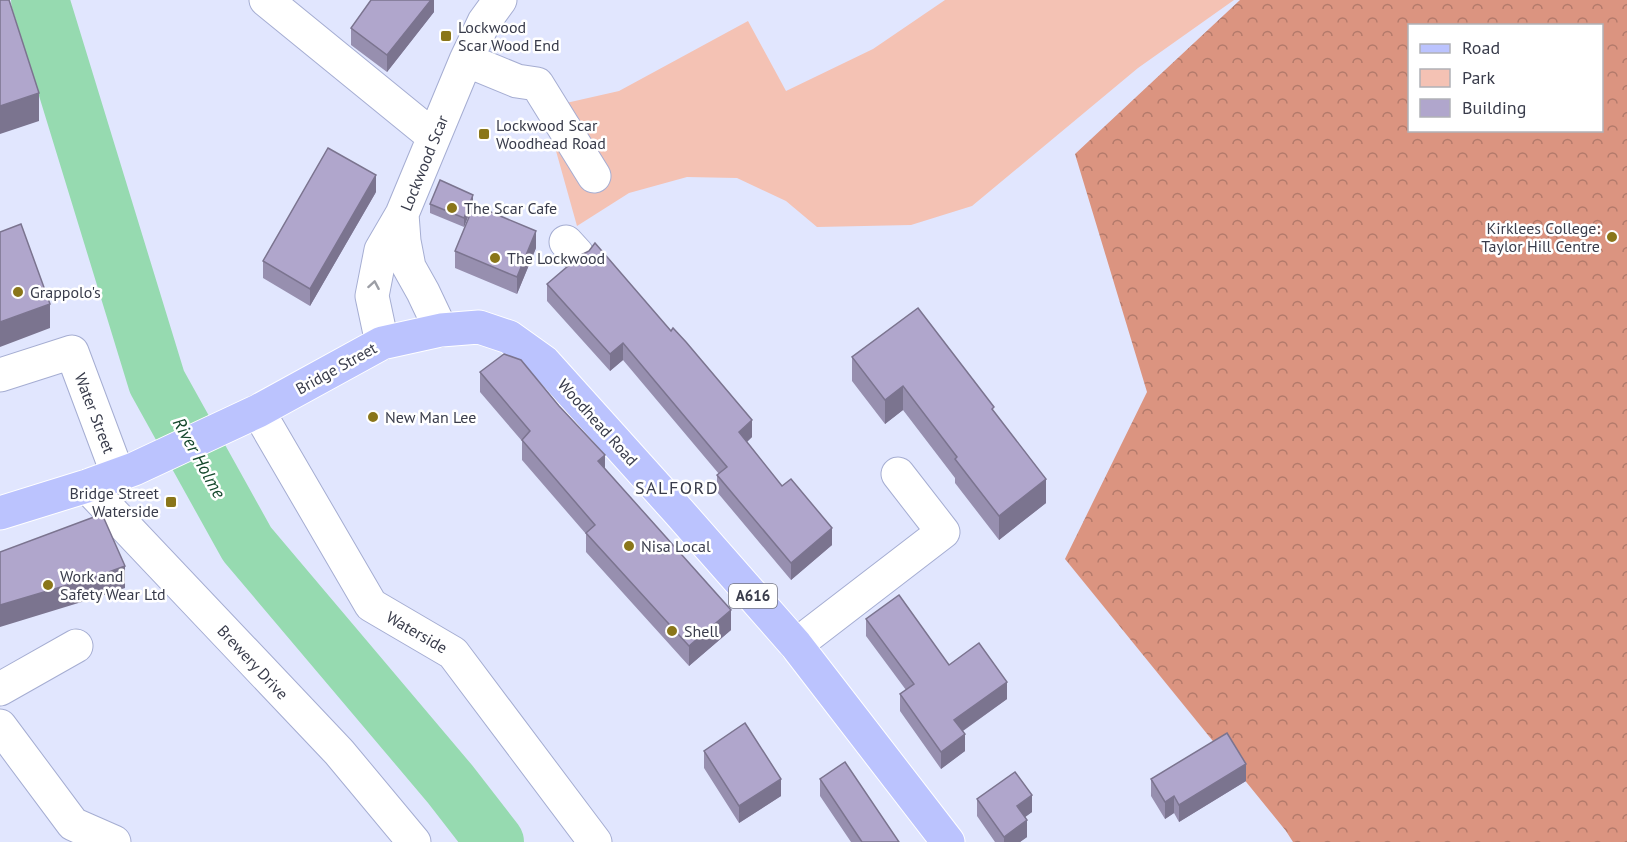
<svg xmlns="http://www.w3.org/2000/svg" width="1627" height="842" font-family="'PT Sans',sans-serif">
<defs>
<pattern id="forest-crowns" width="20" height="18" patternUnits="userSpaceOnUse" patternTransform="scale(1.5)"><rect width="20" height="18" fill="#db9480"/><path d="M2 6a3 3 0 1 1 6 0M12 15a3 3 0 1 1 6 0" fill="none" stroke="#b37a6b"/></pattern>
</defs>
<rect width="100%" height="100%" fill="#e1e6fe"/>
<path fill="#f4c2b4" d="M945,0H1234L1138,68L972,206L911,225L817,227L786,201L737,178L687,177L629,193L577,226L544,108L619,91L748,21L786,91L873,49Z"/>
<path fill="url(#forest-crowns)" fill-rule="evenodd" d="M1240,0H1627V842H1293L1286,831L1065,559L1147,392L1075,154ZM1410,26H1602V130H1410Z"/>
<g fill="none" stroke-linecap="round" stroke-linejoin="round">
<path stroke="#96dab0" stroke-width="58" d="M40,0L157,382L247,544L450,784L495,842"/>
<defs>
<path id="minor" d="M266,0L434,137
M466,60L517,81L537,84L594,176
M566,242L577,254
M441,330L423,292L409,267L404,241L402,214L466,60L484,22L500,0
M382,343L372,296L381,250L402,214
M0,375L72,352L118,475
M258,411L371,605L453,653L595,842
M87,486L339,752L414,842
M796,645L943,532L898,474
M0,689L76,646
M0,726L73,824L114,842"/>
<path id="major" d="M0,513L87,486L134,469L258,411L382,343L441,330L479,327L509,337L544,362L679,512L796,645L948,842"/>
</defs>
<use href="#minor" stroke="#a5add2" stroke-width="35"/>
<use href="#major" stroke="#fff" stroke-width="35"/>
<use href="#minor" stroke="#fff" stroke-width="33"/>
<use href="#major" stroke="#bbc3fe" stroke-width="33"/>
</g>
<path fill="#978faf" d="M434,0V12L387,72L351,45V28Z
M376,192L310,306L263,278V261Z
M430,204H473L464,227L430,213Z
M536,248L517,294L455,268V251Z
M547,284L752,437L747,442L782,486L832,545L791,580L717,492V475L719,474L623,360L610,371L547,301Z
M852,357L994,412L1046,503L999,540L955,483V478L903,410L885,424L852,381Z
M480,372L605,469L731,630L689,666L586,552V534L522,460V441L480,392Z
M866,619L949,665L1007,699L963,731L965,751L941,769L900,711V694L906,690L866,636Z
M704,751L781,796L739,823L704,768Z
M820,779L899,842H851L820,796Z
M1151,779L1246,781L1179,822L1174,813L1165,819L1151,796Z
M977,799L1032,812L1025,817L1027,837L1020,842H995L977,816Z"/>
<path fill="#7b748f" d="M431,0H434V12L387,72V55Z
M39,93V121L0,134V106Z
M376,175V192L310,306V289Z
M473,195V204L464,227V218Z
M536,231V248L517,294V277Z
M50,304V328L0,347V322Z
M623,343V360L610,371V354Z
M903,386V410L885,424V400Z
M752,420V437L739,449V432Z
M605,455V474L598,461Z
M1046,479V503L999,540V516Z
M832,528V545L791,580V563Z
M125,566V588L98,597L0,627V605Z
M731,610V630L689,666V646Z
M1007,682V699L954,737V720Z
M965,734V751L941,769V752Z
M1246,764V781L1179,822V805Z
M781,779V796L739,823V806Z
M1032,795V812L1017,823V806Z
M1174,796V813L1165,819V802Z
M1027,820V837L1020,842H1004V837Z"/>
<path fill="#b0a6cc" stroke="#7b748f" stroke-width="1.5" d="M0,0H9L39,93L0,106Z
M371,0H431L387,55L351,28Z
M328,148L376,175L310,289L263,261Z
M440,180L473,195L464,218L430,204Z
M474,205L536,231L517,277L455,251Z
M21,224L50,304L0,322V232Z
M595,243L671,331L673,328L686,342L752,420L739,432L782,486L791,479L832,528L791,563L717,475L727,467L623,343L610,354L547,284L581,255L589,251Z
M918,308L994,407L992,409L1046,479L999,516L955,459L957,457L903,386L885,400L852,357Z
M504,354L521,360L559,406L605,455L598,461L731,610L689,646L586,533L595,525L522,440L530,431L480,372Z
M102,514L125,566L98,576L0,605V552Z
M899,595L949,665L979,643L1007,682L954,720L965,734L941,752L900,694L914,684L866,619Z
M745,723L781,779L739,806L704,751Z
M1227,733L1246,764L1179,805L1174,796L1165,802L1151,779Z
M845,762L899,842H862L820,779Z
M1015,772L1032,795L1017,806L1027,820L1004,837L977,799Z"/>
<defs><path id="oneway-chevron" d="M-2-3.5L2.5 0L-2 3.5" fill="none" stroke-width="1.6" stroke-linecap="round" stroke-linejoin="round" transform="scale(1.5)"/></defs>
<use stroke="#9c9ea5" href="#oneway-chevron" transform="translate(374 285) rotate(-80)"/>
<g fill="#8a761a" stroke="#fff" stroke-width="2">
<rect x="440" y="30" width="12" height="12" rx="3"/>
<rect x="478" y="128" width="12" height="12" rx="3"/>
<circle cx="452" cy="208" r="6"/>
<circle cx="1612" cy="237" r="6"/>
<circle cx="495" cy="258" r="6"/>
<circle cx="18" cy="292" r="6"/>
<circle cx="373" cy="417" r="6"/>
<rect x="165" y="496" width="12" height="12" rx="3"/>
<circle cx="629" cy="546" r="6"/>
<circle cx="48" cy="585" r="6"/>
<circle cx="672" cy="631" r="6"/>
</g>
<g text-anchor="middle" stroke-width="5" stroke-linejoin="round" paint-order="stroke">
<rect fill="#fff" stroke="#747681" stroke-width="1.5" x="729" y="584" width="48" height="24" rx="4.5"/>
<g font-size="15" font-weight="bold" fill="#393c4b">
<text x="753" y="601">A616</text>
</g>
<g font-size="16" fill="#393c4b" stroke="#fff" text-anchor="start">
<text x="458" y="33">Lockwood<tspan x="458" dy="18">Scar Wood End</tspan></text>
<text x="496" y="131">Lockwood Scar<tspan x="496" dy="18">Woodhead Road</tspan></text>
<text x="464" y="214">The Scar Cafe</text>
<text x="1600" y="234" text-anchor="end">Kirklees College:<tspan x="1600" dy="18">Taylor Hill Centre</tspan></text>
<text x="507" y="264">The Lockwood</text>
<text x="30" y="298">Grappolo's</text>
<text x="385" y="423">New Man Lee</text>
<text x="159" y="499" text-anchor="end">Bridge Street<tspan x="159" dy="18">Waterside</tspan></text>
<text x="641" y="552">Nisa Local</text>
<text x="60" y="582">Work and<tspan x="60" dy="18">Safety Wear Ltd</tspan></text>
<text x="684" y="637">Shell</text>
</g>
<g font-size="16" fill="#393c4b" stroke="#fff">
<text transform="translate(424 163) rotate(-68)" y="6">Lockwood Scar</text>
<text transform="translate(336 368) rotate(-29)" y="6">Bridge Street</text>
<text transform="translate(95 413) rotate(69)" y="6">Water Street</text>
<text transform="translate(598 422) rotate(48)" y="6">Woodhead Road</text>
<text transform="translate(417 632) rotate(30)" y="6">Waterside</text>
<text transform="translate(253 662) rotate(47)" y="6">Brewery Drive</text>
</g>
<g font-size="18" font-style="italic" fill="#15482d" stroke="#fff">
<text transform="translate(199 458) rotate(61)" y="6">River Holme</text>
</g>
<g font-size="18" letter-spacing="1.5" fill="#393c4b" stroke="#fff">
<text x="677" y="494">SALFORD</text>
</g>
</g>
<rect x="1408" y="24" width="195" height="108" fill="#ffffff" stroke="#b0b1b7" stroke-width="1.5"/>
<rect x="1420" y="44" width="30" height="9" fill="#bbc3fe" stroke="#b0b1b7" stroke-width="1.5"/>
<text x="1462" y="54" font-size="18" fill="#393c4b">Road</text>
<rect x="1420" y="69" width="30" height="18" fill="#f4c2b4" stroke="#b0b1b7" stroke-width="1.5"/>
<text x="1462" y="84" font-size="18" fill="#393c4b">Park</text>
<rect x="1420" y="99" width="30" height="18" fill="#b0a6cc" stroke="#b0b1b7" stroke-width="1.5"/>
<text x="1462" y="114" font-size="18" fill="#393c4b">Building</text>
</svg>
